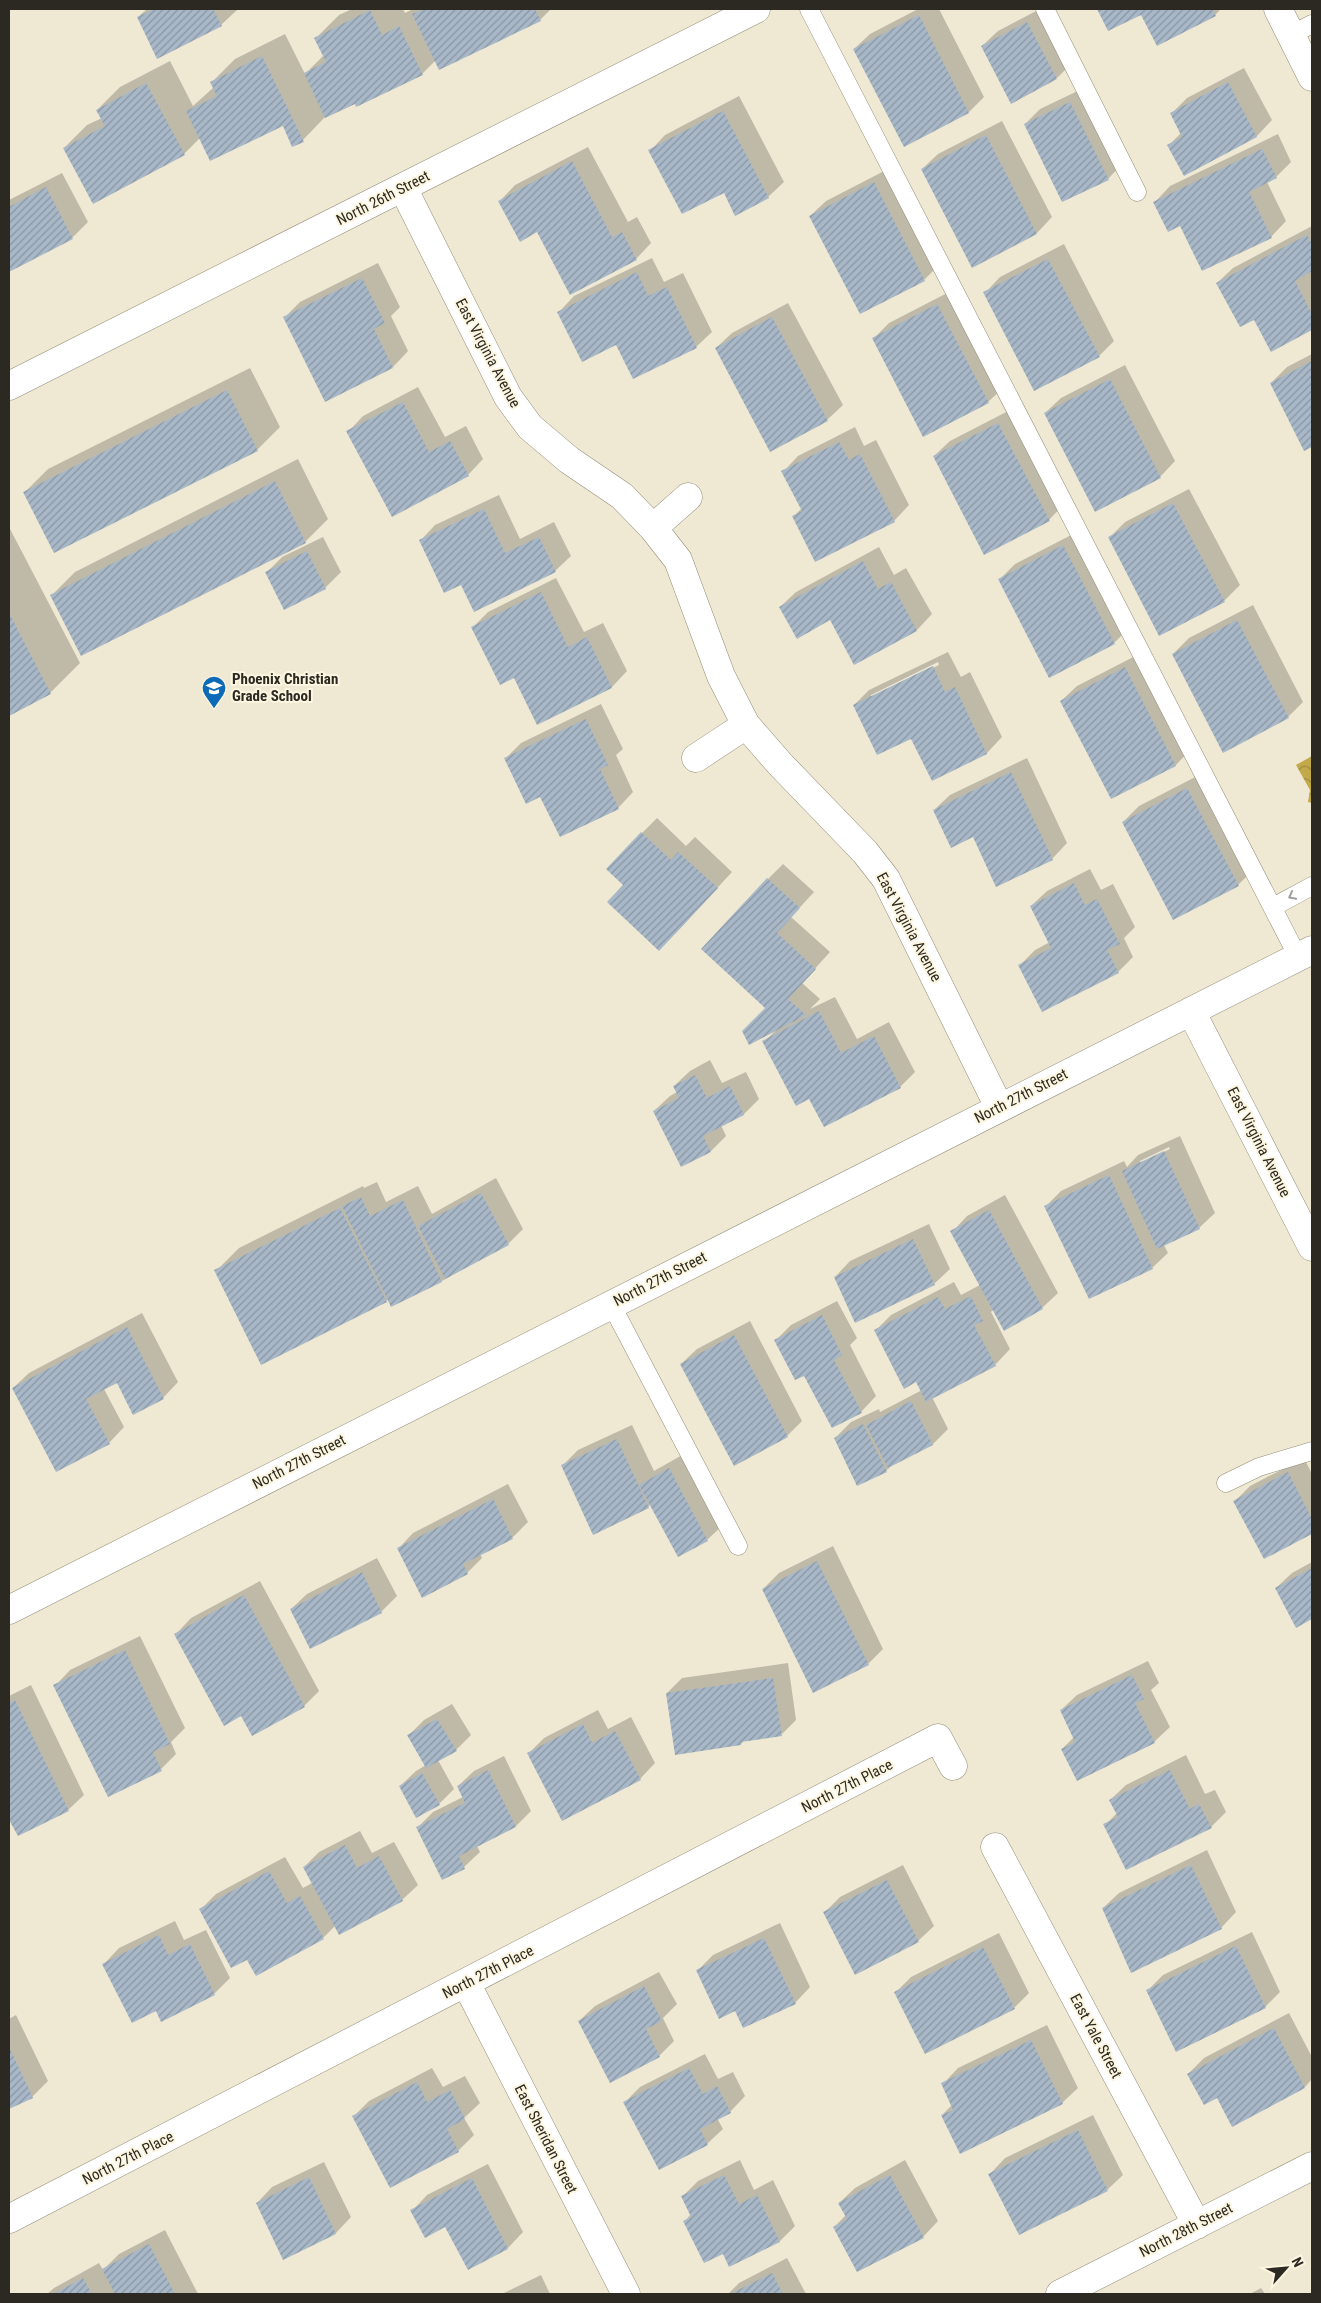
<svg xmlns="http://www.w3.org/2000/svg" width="1321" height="2303" font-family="'Roboto Condensed',sans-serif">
<defs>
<pattern id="water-waves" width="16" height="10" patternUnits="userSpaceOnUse" patternTransform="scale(1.25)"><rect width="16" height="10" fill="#c2aa4b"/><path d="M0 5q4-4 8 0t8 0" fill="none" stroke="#9e8a3e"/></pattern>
<pattern id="building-hatch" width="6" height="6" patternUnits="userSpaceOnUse" patternTransform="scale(1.25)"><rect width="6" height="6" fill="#a8b8c8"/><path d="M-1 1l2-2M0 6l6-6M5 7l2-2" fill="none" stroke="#8996a2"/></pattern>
</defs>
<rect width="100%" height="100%" fill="#efe9d3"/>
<path fill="url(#water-waves)" d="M1312,756V803L1308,802L1310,790L1296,765Z"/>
<path fill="#0003" fill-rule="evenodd" d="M147,9H236L237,10L221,25L138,17Z
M352,9H403L405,13L413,9H551L540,20L436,60L422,74L325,117L303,140L283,125L200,138L184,154L64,148L87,125L102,118L97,110L120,87L170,61L193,106L214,87L212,82L235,59L285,34L305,74L324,55L316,38L339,15Z
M918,9H939L984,97L969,112L904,146L854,49L870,34Z
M1040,9L1072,63L1057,78L982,46L998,31Z
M1098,9H1221L1215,15L1141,13L1109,29Z
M1244,68L1272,120L1257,136L1184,174L1169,145L1182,132L1172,113L1187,98Z
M1086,87L1123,163L1108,179L1025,124L1040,109Z
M739,96L784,182L768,197L724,191L650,151L665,135Z
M1002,121L1052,217L1037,233L972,266L922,169L938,154Z
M1278,134L1291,162L1276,177L1267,182L1286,221L1271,237L1181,225L1155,202L1170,186Z
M588,147L628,222L637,217L651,243L636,259L537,231L500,201L515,185Z
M890,168L940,264L924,280L861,313L810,216L826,201Z
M62,173L88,222L72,238L9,271V200Z
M1312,226V329L1271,351L1254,318L1217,283L1233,268Z
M1064,244L1114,341L1099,356L985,293L1000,277Z
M652,258L664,282L683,273L712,332L696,347L617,343L559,312L574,296Z
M378,263L400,307L391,316L408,351L393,367L325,400L285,317L300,302Z
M953,290L1004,387L988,402L874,338L889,323Z
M788,303L843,405L827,420L716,348L732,333Z
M1312,354V446L1305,449L1271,383L1287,367Z
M1125,365L1175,461L1160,477L1045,413L1061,398Z
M250,368L280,427L257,450L25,492L48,469Z
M418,387L445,437L466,426L483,459L468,475L348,432L363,416Z
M1014,408L1064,504L1049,520L934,456L950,441Z
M855,427L864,446L876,440L909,505L894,521L794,516L802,508L783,472L798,456Z
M298,459L328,519L305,542L52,595L75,572Z
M1189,489L1240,585L1224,601L1110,537L1125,522Z
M499,495L520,539L554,522L571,556L555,571L461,583L420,541L435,525Z
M9,527L80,663L50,693L9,714Z
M1079,531L1129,628L1114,643L999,580L1015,564Z
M323,537L341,572L325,588L267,572L282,557Z
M879,547L894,575L906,568L932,614L917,630L855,663L831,618L780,607L796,592Z
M556,578L584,632L603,623L627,671L612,687L538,723L515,676L473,627L488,612Z
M1253,605L1303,702L1288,717L1173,654L1189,638Z
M948,652L961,677L970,672L1002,737L987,753L932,779L911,737L854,705L869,690ZM938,662L939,665L871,697V695Z
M1141,653L1191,749L1176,765L1112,798L1061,701L1077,686Z
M601,704L623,749L616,755L633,792L618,808L541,796L506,758L521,743Z
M1027,758L1067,843L1052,859L973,835L934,810L950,795Z
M1203,773L1253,870L1238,885L1123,822L1139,806Z
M657,818L686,846L695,837L732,872L675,934L625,885L642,833Z
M783,864L814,892L791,917L830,952L802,983L820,999L810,1009L835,997L857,1039L889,1022L915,1072L900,1087L810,1097L764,1042L775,1031L766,1007L768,879Z
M1090,869L1101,890L1113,884L1135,927L1124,938L1133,957L1118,972L1020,965L1035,950L1050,942L1031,906L1047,891Z
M710,1060L722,1083L746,1072L759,1099L744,1114L721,1125L726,1136L711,1151L681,1166L654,1111L670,1096L677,1092L674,1086L690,1071Z
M1180,1136L1215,1213L1199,1228L1164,1245L1168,1253L1152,1268L1046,1206L1061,1191L1124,1161L1127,1167L1138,1155ZM1169,1147L1170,1149L1140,1163V1161Z
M496,1178L523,1229L508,1244L442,1281L391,1305L388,1299L386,1301L216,1271L239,1248L363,1186L364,1188L377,1182L386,1202L418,1186L432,1214Z
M1005,1195L1058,1293L1042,1308L994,1309L991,1312L1010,1349L995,1365L932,1397L948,1429L933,1444L893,1464L886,1471L835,1438L851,1422L879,1409L880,1412L922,1390L917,1381L876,1330L891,1315L954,1282L961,1295L980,1285L952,1232L967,1216Z
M929,1224L950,1269L934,1284L835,1277L850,1261Z
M837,1301L857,1338L850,1345L876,1396L861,1412L805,1374L776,1340L791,1325Z
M142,1313L178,1382L163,1398L118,1381L104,1389L124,1427L109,1443L13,1388L29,1373Z
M750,1321L802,1421L787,1436L681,1364L697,1349Z
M632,1425L654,1471L684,1454L723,1525L707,1540L651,1504L648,1507L562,1466L578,1450Z
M1304,1458L1312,1474V1533L1264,1558L1235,1501L1250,1486Z
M508,1484L528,1522L512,1538L480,1554L482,1558L467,1573L398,1549L413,1533Z
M833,1546L883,1649L868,1664L763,1589L779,1573Z
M377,1558L397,1596L381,1612L291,1609L307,1594Z
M1312,1562V1618L1296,1626L1276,1588L1292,1573Z
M260,1581L319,1691L304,1706L242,1715L176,1634L191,1618Z
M140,1636L185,1728L171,1742L176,1754L161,1769L55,1686L70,1670Z
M1148,1661L1159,1683L1151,1690L1170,1727L1154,1742L1062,1749L1074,1737L1061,1710L1077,1695Z
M788,1663L796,1720L781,1735L745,1740L741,1744L667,1693L682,1678Z
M31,1685L84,1795L68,1810L9,1819V1696Z
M452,1704L471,1735L456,1750L438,1760L454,1789L439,1804L400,1786L416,1771L426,1765L409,1735L424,1720Z
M598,1710L608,1729L631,1717L655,1763L640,1779L529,1753L544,1738Z
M1186,1755L1205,1794L1215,1790L1226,1812L1211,1827L1105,1825L1117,1813L1110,1800L1126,1785Z
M504,1756L531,1811L516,1826L477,1846L480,1852L464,1867L443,1878L418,1827L433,1812L463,1797L458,1786L474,1771Z
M360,1831L372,1853L394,1842L418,1885L402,1900L335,1926L323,1938L247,1958L201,1909L216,1894L285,1857L303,1888L312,1883L304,1867L319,1852Z
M1207,1850L1236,1912L1221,1928L1103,1908L1119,1893Z
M903,1865L934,1926L918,1941L825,1912L840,1897Z
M175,1921L184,1940L206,1930L230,1978L214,1994L156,2009L104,1964L119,1948Z
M780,1923L810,1987L795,2003L736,2010L698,1970L713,1955Z
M1252,1932L1280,1992L1265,2007L1148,1990L1163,1975Z
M999,1933L1029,1993L1014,2008L896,1992L911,1977Z
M659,1972L677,2004L663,2018L674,2041L659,2056L579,2021L595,2006Z
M1289,2013L1312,2057V2079L1305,2087L1232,2125L1217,2096L1188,2074L1204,2058Z
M16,2015L48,2081L32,2097L9,2108V2019Z
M1047,2025L1078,2088L1062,2103L942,2115L952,2105L943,2084L958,2068Z
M705,2054L718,2079L733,2072L745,2096L730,2112L717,2118L723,2129L707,2144L625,2102L640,2087Z
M432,2068L443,2087L465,2076L480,2103L464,2118L474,2135L458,2151L354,2116L369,2101Z
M1093,2115L1123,2175L1107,2190L990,2174L1005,2158Z
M740,2160L754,2190L773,2180L795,2226L780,2241L730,2266L724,2252L685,2221L691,2214L682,2197L698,2181Z
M905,2160L938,2221L923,2237L834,2227L846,2215L839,2203L855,2188Z
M324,2162L351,2217L336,2233L284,2258L257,2203L272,2187Z
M488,2164L523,2232L508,2248L468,2268L446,2225L412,2211L427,2195Z
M165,2230L198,2294H47L54,2288L99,2263L103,2270L119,2254Z
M787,2258L806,2294H728L739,2283Z
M541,2275L550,2294H502Z
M1261,2288L1265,2294H1250Z"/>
<path fill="url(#building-hatch)" d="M154,9H213L222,26L157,59L137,17Z
M424,9H535L541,21L439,70L412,14Z
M1097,9H1212L1216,16L1157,46L1141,15L1108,31Z
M370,10L382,35L399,26L423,75L356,107L355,104L325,118L304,73L326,62L314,38Z
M919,15L969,113L904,147L853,49Z
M1027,22L1057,79L1011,104L981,46Z
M262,56L304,142L292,147L283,126L210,161L186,111L217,96L210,82Z
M1228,82L1257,137L1184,176L1167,145L1182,137L1170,113Z
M146,83L185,155L93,204L63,148L105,126L96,110Z
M1070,102L1109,180L1062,202L1024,124Z
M723,111L769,198L735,216L724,193L682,214L648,150Z
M986,135L1037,234L972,268L921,169Z
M1262,149L1277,178L1249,192L1272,238L1202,271L1180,226L1168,232L1153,202Z
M572,161L612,237L622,232L637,260L570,295L537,232L520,242L498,201Z
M874,182L925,281L860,314L809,216Z
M46,187L73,239L9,272V207Z
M1307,235L1312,244V271L1295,281L1312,314V330L1271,352L1254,320L1240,327L1216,283Z
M1048,259L1100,357L1034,391L983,292Z
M637,272L648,296L667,287L697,348L633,379L616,345L582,362L557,312Z
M362,278L385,323L374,329L393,368L325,402L283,317Z
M937,304L989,403L923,437L872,338Z
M772,317L828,421L770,452L715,348Z
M1312,361V447L1304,451L1270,383Z
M1110,379L1161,478L1095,512L1044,413Z
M227,390L258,451L54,553L23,492Z
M403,402L429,452L450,441L469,476L392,517L346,431Z
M998,423L1050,521L984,555L933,456Z
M839,442L849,460L860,454L895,522L815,562L792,516L802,511L781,471Z
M275,481L306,543L81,656L50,595Z
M1173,503L1225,602L1159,636L1108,537Z
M484,509L505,553L539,537L556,572L474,612L461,585L444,593L419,540Z
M1063,545L1115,644L1049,678L998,579Z
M307,551L326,589L284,610L265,572Z
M863,561L878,589L891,582L917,631L854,665L830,620L797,639L779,607Z
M541,592L568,647L587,637L612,688L537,725L514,678L500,685L471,627Z
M9,613L51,694L9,716Z
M1237,620L1289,718L1223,753L1172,654Z
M933,666L945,692L955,687L987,754L932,781L911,739L877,755L853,705Z
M1125,667L1176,766L1111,799L1060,701Z
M586,719L608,765L600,769L619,809L560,837L540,797L526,804L504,758Z
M1011,772L1053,860L996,887L973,837L951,848L933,810Z
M1187,788L1239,886L1173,920L1122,822Z
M641,832L671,860L678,852L718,888L659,951L607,902L623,885L606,869Z
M767,878L800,908L777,933L816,969L788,999L806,1015L749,1045L742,1031L765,1008L701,949Z
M1074,883L1085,905L1097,899L1120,944L1107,950L1119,973L1042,1012L1018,965L1051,948L1030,906Z
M819,1011L841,1053L874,1036L901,1088L824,1127L809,1099L796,1106L762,1041Z
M695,1075L707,1098L730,1086L744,1115L703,1136L711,1152L681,1167L653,1111L679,1098L673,1086Z
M1164,1151L1200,1229L1157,1249L1122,1171Z
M1109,1175L1153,1269L1089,1299L1044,1206Z
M481,1193L509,1245L445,1279L418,1226Z
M361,1197L370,1216L403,1200L442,1282L391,1307L342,1206Z
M340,1208L387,1302L261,1365L214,1270Z
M989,1210L1043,1309L1004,1331L950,1231Z
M913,1239L935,1285L855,1323L834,1277Z
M971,1296L983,1321L974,1325L996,1366L926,1402L916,1382L904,1389L874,1330L938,1297L945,1309Z
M822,1315L842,1355L834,1360L862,1413L832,1428L804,1376L795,1380L774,1340Z
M127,1327L164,1399L133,1415L117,1383L86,1399L110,1444L56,1472L12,1388Z
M734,1335L788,1437L734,1466L680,1364Z
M911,1401L933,1445L888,1468L866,1425Z
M863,1424L887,1472L857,1486L834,1438Z
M617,1439L649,1508L593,1535L561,1465Z
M669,1468L708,1541L678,1557L639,1485Z
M1288,1472L1312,1519V1534L1264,1559L1233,1501Z
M493,1499L513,1539L463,1564L468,1574L422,1598L397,1548Z
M817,1561L869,1665L813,1693L762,1589Z
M1312,1568V1619L1296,1628L1275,1588Z
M362,1572L382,1613L310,1649L290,1609Z
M244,1595L305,1707L252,1736L241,1716L224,1726L174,1634Z
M125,1650L170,1744L153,1752L162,1771L108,1797L53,1685Z
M1132,1675L1144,1699L1135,1703L1155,1743L1077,1781L1061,1749L1075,1742L1060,1710Z
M773,1678L782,1736L741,1742V1745L675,1755L666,1693Z
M15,1700L69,1811L18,1836L9,1820V1703Z
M437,1719L457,1751L426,1768L407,1735Z
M583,1724L592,1743L615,1731L641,1780L562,1821L527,1753Z
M488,1770L516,1827L459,1856L465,1869L442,1880L416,1827L465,1803L457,1786Z
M1170,1770L1190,1809L1199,1804L1212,1828L1126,1870L1103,1824L1118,1817L1109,1800Z
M422,1773L440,1805L416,1818L399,1786Z
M345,1845L357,1868L379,1856L403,1901L339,1935L303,1867Z
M1191,1865L1222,1929L1131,1973L1102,1908Z
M269,1871L287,1903L300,1896L324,1939L256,1976L247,1960L231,1968L199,1909Z
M887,1880L919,1942L855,1975L823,1912Z
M159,1935L168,1955L190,1944L215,1995L161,2022L156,2011L132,2023L102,1964Z
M764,1938L796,2004L743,2028L735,2011L719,2019L696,1970Z
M1236,1946L1266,2008L1176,2052L1146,1990Z
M983,1947L1015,2009L925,2054L894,1992Z
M644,1986L662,2021L646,2029L660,2057L610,2083L578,2021Z
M1274,2028L1305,2088L1232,2127L1217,2098L1204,2105L1187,2074Z
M1031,2040L1063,2104L960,2154L941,2115L953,2110L941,2083Z
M9,2047L33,2098L9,2109Z
M689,2068L703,2094L717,2086L731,2113L700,2129L708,2145L659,2170L623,2102Z
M417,2082L427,2102L450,2090L465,2119L447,2129L459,2152L390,2188L352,2116Z
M1078,2130L1108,2191L1019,2235L988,2174Z
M724,2175L739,2204L757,2195L780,2242L729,2267L723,2254L704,2263L683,2221L691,2217L681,2196Z
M890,2175L924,2238L857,2272L833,2227L847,2219L838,2203Z
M309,2177L336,2234L283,2260L256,2203Z
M472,2178L508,2249L468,2270L445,2227L425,2238L410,2210Z
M149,2244L175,2294H115L102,2269Z
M772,2273L783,2294H730Z
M83,2278L92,2294H53Z"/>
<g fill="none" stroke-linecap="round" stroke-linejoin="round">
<defs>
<path id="service" d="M809,9L1298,957
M1045,9L1137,192
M1291,35L1312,24
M1273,907L1312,886
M611,1304L738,1546
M1226,1483L1259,1467L1312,1451"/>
<path id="minor" d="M1278,9L1312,77
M403,188L508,397L530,427L569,460L622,496L653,528L678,560L721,676L746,725L780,764L865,852L886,879L999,1107
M9,386L756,9
M653,528L688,497
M696,758L746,725
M1191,1011L1312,1247
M9,1610L1312,950
M995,1847L1197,2225
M466,1983L626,2294
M9,2219L938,1738L953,1766
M1060,2294L1312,2166"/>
</defs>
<use href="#service" stroke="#928d79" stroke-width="19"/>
<use href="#minor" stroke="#928d79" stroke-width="29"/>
<use href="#service" stroke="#fff" stroke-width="18"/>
<use href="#minor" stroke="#fff" stroke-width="28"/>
</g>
<defs><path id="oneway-chevron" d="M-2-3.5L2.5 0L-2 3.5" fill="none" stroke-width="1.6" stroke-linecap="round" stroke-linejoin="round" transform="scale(1.25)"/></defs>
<use stroke="#a09f9b" href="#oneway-chevron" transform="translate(1292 896) rotate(152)"/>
<defs>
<symbol id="school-pin" viewBox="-11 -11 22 30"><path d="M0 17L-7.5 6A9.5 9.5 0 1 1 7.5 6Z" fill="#0c6ab6" stroke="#fcf6e0"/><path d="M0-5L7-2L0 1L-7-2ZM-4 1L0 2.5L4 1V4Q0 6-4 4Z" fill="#fff"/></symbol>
</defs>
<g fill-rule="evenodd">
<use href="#school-pin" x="200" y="674" width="28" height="38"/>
</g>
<g text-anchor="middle" stroke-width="4" stroke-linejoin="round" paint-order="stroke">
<g font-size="15" fill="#2b2921" stroke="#fcf6e0">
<text transform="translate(383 198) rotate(-27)" y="5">North 26th Street</text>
<text transform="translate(488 353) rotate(62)" y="5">East Virginia Avenue</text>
<text transform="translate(909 927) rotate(62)" y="5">East Virginia Avenue</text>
<text transform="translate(1021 1096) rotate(-27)" y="5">North 27th Street</text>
<text transform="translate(1259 1142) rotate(63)" y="5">East Virginia Avenue</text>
<text transform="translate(660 1279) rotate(-27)" y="5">North 27th Street</text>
<text transform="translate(299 1462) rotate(-27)" y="5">North 27th Street</text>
<text transform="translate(847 1786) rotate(-27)" y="5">North 27th Place</text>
<text transform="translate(488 1972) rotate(-27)" y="5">North 27th Place</text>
<text transform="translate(1096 2036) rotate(62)" y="5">East Yale Street</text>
<text transform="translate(546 2139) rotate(63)" y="5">East Sheridan Street</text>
<text transform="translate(128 2158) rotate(-27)" y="5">North 27th Place</text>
<text transform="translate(1186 2230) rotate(-27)" y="5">North 28th Street</text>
</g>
<g font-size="15" font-weight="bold" fill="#2b2921" stroke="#fcf6e0" text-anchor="start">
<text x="232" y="684">Phoenix Christian<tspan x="232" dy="17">Grade School</tspan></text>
</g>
</g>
<rect width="1321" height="2303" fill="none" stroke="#2b2921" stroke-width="20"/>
<g transform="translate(1286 2268) rotate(63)" stroke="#fcf6e0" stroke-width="4" paint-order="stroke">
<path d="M0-4L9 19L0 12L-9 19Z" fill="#2b2921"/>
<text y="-8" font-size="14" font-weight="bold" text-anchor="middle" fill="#2b2921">N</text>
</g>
</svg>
